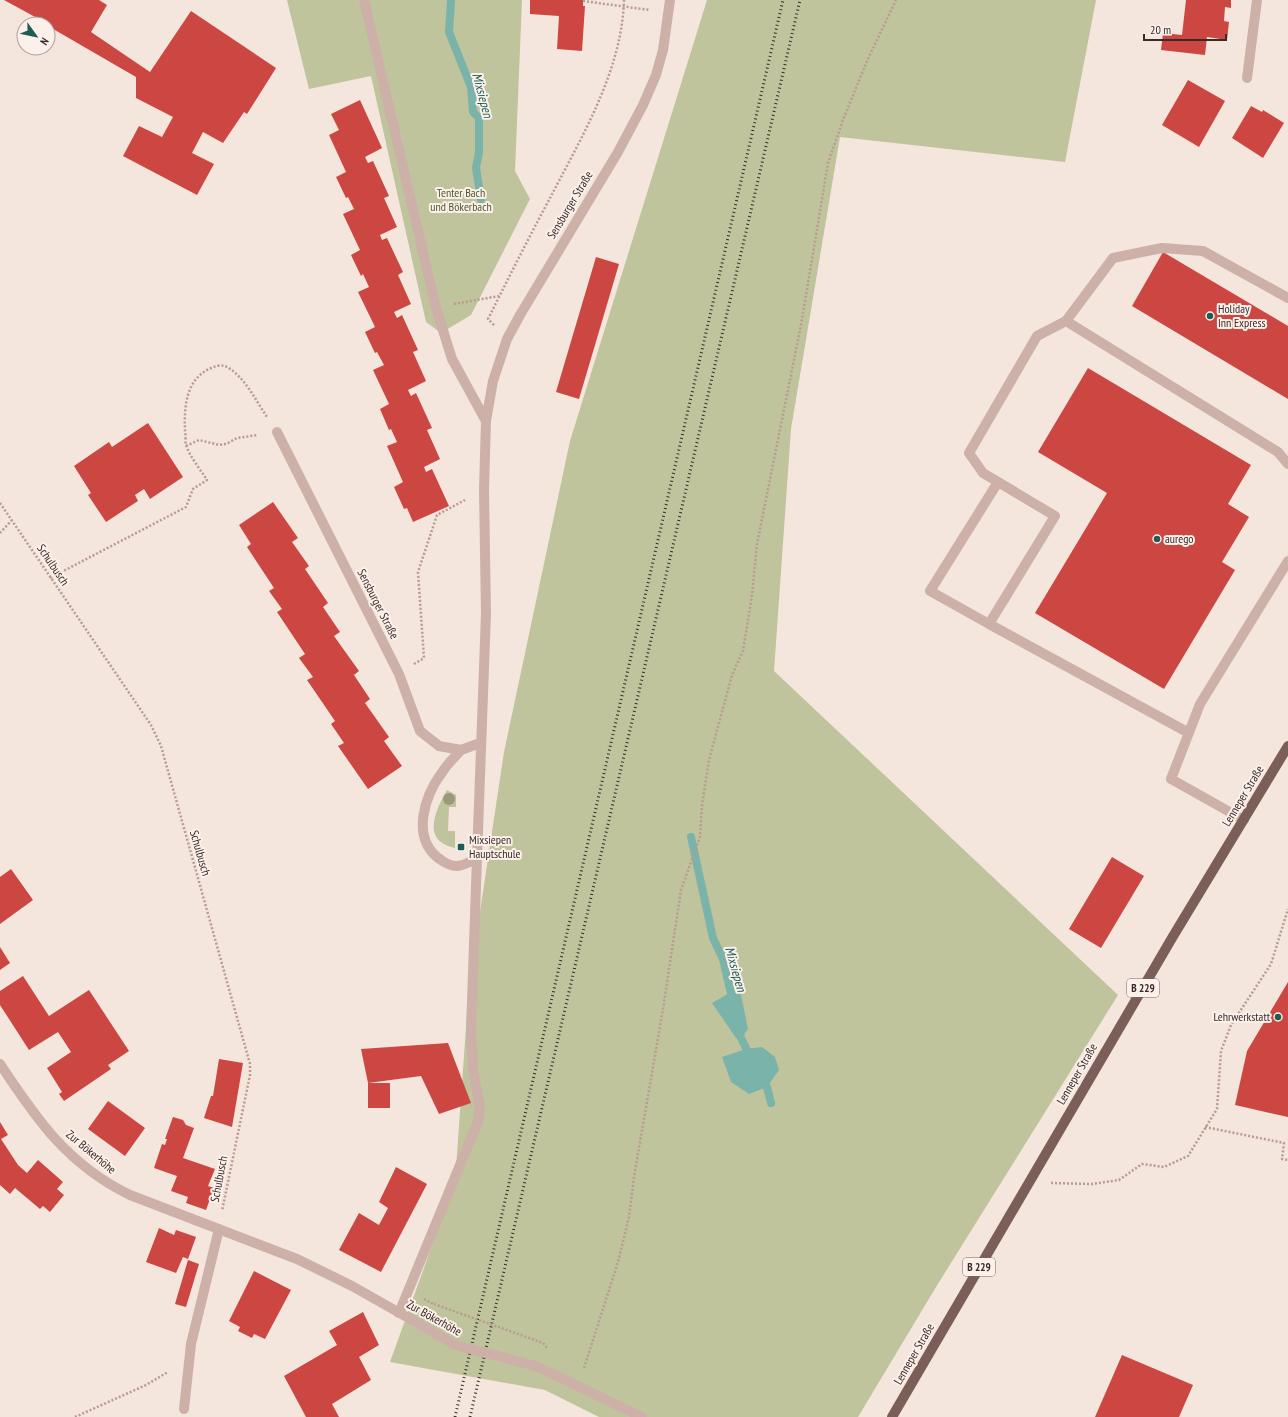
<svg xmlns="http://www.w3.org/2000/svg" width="1288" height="1417" font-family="'PT Sans Narrow',sans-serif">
<rect width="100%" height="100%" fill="#f4e5dd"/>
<path fill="#bfc49c" d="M287,0H522L515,171L530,199L471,315L441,333L426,322L371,76L309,89Z
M707,0H1096L1065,162L840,137L791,429L774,671L1118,995L936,1287L858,1417H599L545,1390L390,1362L455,1182L469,985L504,752L570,441Z
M447,790L456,795V807H449L448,831H455V848C421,841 435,811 447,790Z"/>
<path fill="#7ab3aa" d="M740,990L748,1029L741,1038H736L712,1003L731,992Z
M762,1047L775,1057L779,1070L767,1087L749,1094L731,1082L722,1057L746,1049Z"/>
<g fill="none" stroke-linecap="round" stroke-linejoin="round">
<path stroke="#7ab3aa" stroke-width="8" d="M451,0L449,32L471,87L473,112L479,118V152L476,168L481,199
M691,837L713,938L723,959L733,1002
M739,1027L741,1038L751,1058
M762,1077L767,1087L771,1103"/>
</g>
<path fill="#cd4742" d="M4,0H99L107,5L91,32L150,72L191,11L276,68L247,114L244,112L223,143L203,132L192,153L214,164L197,195L123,156L139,126L162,137L173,117L136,98V77L48,26V24Z
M530,0H583V6H585L582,51L557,49L559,16L530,14Z
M1186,0H1231V8L1225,7L1224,21L1229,22L1227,40L1207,37L1205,55L1161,50L1163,33L1182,35Z
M1188,80L1225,101L1199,147L1162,125Z
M360,100L382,148L365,157L368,163L373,161L389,196L384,198L397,227L380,235L382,240L387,238L403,272L398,275L411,304L394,312L397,318L402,315L418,350L413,352L426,381L408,390L411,396L416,393L432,428L427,430L440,459L424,467L426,472L432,469L449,506L413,522L407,508L404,509L394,487L403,482L387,446L397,442L391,429L389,430L380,409L389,404L373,370L384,365L377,352L375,353L365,332L375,327L358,292L369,287L363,274L361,276L351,255L360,250L343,214L354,209L348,197L346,198L336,177L346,172L329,135L339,130L331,114Z
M1251,106L1262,112L1263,110L1284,123L1263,158L1232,138Z
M1163,252L1288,326V399L1132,306Z
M596,257L619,264L579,399L556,392Z
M1088,368L1251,465L1228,504L1249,517L1222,562L1235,570L1164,689L1035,613L1107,493L1038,452Z
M148,423L183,477L150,499L144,489L135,495L138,501L106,522L88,495L91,493L74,466L109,442L112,447Z
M273,502L298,538L292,542L309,566L305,569L328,603L323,607L340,632L334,636L359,671L354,675L370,699L365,703L389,737L384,741L402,766L368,789L338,746L344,743L331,724L335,721L307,680L313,677L299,658L305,654L277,612L282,609L269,591L274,588L247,547L251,544L239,525Z
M1112,857L1144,876L1101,948L1069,929Z
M11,869L33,900L0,924V877Z
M0,947L10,963L0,970Z
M23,976L49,1016L89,990L129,1051L108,1065L111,1069L64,1101L59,1094L62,1092L47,1068L71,1052L58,1032L29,1050L0,1005V991Z
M1288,982V1117L1235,1105L1247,1051Z
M448,1043L471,1103L439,1114L421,1076L368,1083L361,1049Z
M219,1059L243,1063L232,1127L204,1118L211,1096H213Z
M368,1083H390V1108H368Z
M108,1101L145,1128L125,1156L88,1129Z
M173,1117L183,1120L186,1125L194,1128L183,1158L215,1169L208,1186L214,1188L206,1210L186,1203L188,1197L171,1191L177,1176L154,1168L162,1144L165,1145L167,1139H165Z
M0,1122L8,1135L1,1139L18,1165L27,1173L38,1160L63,1182L57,1189L64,1195L50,1212L43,1206L40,1209L15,1188L10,1194L0,1185Z
M396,1167L427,1184L381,1272L339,1250L359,1213L379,1225L388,1208L379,1202Z
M159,1228L174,1235L176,1230L196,1237L188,1259L183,1257L176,1273L146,1262Z
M188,1260L199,1264L186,1307L175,1304Z
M254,1271L291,1290L265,1339L254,1334L252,1338L238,1331L240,1327L229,1321Z
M363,1312L379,1345L359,1357L371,1380L332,1404L339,1417H306L284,1376L337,1345L329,1331Z
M1122,1355L1193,1385L1179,1417H1095Z"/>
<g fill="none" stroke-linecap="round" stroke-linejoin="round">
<path stroke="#b99b92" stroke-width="2.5" stroke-dasharray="2 2" stroke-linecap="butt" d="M583,1L650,10
M454,304L499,296
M494,325L488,319C508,279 528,239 549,200C581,138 622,71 624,0
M186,446L199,440L219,445L226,444L237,438L258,435
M0,503L151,725L161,746L250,1064V1075L222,1211
M0,533L12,520
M50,578L186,507L193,489L207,480C200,469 190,457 186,445C185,441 186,435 185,430C184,407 186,380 209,369C215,366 222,364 227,367C245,377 256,401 267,417
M414,664L424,658L418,572L437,515L465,500
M1205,1127L1284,1143L1282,1159L1288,1160
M1051,1183L1092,1184L1119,1180L1142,1164L1164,1167L1188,1156L1217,1109L1221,1051L1231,1025L1271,964L1288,909
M424,1299L434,1304
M543,1343L548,1349
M584,1368L618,1262L629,1217L634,1177L663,1009L681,890L700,837L702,805L709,760L732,675L743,651L752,595L757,544L801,325L828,163L843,120L867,61L896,0
M75,1417L146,1385L168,1372"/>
<path stroke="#cdb1a8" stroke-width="10" d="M1247,78L1257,0
M1066,321L1113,258L1162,248L1203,251L1288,298
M989,624L930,591L998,482
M1189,733L989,624L1055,516L983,473L969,453L1037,336L1066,321L1278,452L1288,464
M461,750C455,757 448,763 443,771C424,796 410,839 441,860C455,870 463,866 477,858
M1244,820L1171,779L1200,704L1288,561
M399,1313L474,1131L478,1122L480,1107L473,1071L471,1030L477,858
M184,1409L191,1344L219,1229"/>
<path stroke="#cdb1a8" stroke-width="10" d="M364,0L436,308L452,359L486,421
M277,432L399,674L420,731L439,746L461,750L480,743
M477,858L486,613L484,490L486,421L493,381L507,339L520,315L618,152L643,105L656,75L663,50L670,0
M0,1064C37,1120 68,1165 130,1195L297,1259L352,1286L428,1329
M536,1366L642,1417"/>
<path stroke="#7c5e59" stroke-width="10" d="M892,1417L1172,938L1288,746"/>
<path stroke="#3a2b29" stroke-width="3" stroke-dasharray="1 3" stroke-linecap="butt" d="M455,1417L783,0
M470,1417L800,0"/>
<path stroke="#b99b92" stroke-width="2.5" stroke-dasharray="2 2" stroke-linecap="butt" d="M434,1304L543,1343"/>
<path stroke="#cdb1a8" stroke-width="10" d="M428,1329L455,1345L536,1366"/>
</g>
<circle fill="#9b997b" cx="449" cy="799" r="6"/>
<g fill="#1b5e55" stroke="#fbf0ea" stroke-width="1.5">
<circle cx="1210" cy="316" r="4"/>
<circle cx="1157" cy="539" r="4"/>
<rect x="457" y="843" width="8" height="8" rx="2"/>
<circle cx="1278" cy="1017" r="4"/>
</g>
<g text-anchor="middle" stroke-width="4" stroke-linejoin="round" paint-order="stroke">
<g fill="#fbf0ea" stroke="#746663" stroke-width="1">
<rect x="1127" y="979" width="32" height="18" rx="3"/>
<rect x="963" y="1258" width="32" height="18" rx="3"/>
</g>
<g font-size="11" font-weight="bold" fill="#3a2b29">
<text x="1143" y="992">B 229</text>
<text x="979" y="1271">B 229</text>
</g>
<g font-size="12" fill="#525a2b" stroke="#fbf0ea">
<text x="461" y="197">Tenter Bach<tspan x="461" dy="14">und Bökerbach</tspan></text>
</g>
<g font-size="12" fill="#3a2b29" stroke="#fbf0ea">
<text transform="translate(570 205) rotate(-59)" y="4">Sensburger Straße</text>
<text transform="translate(53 565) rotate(56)" y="4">Schulbusch</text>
<text transform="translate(378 604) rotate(63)" y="4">Sensburger Straße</text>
<text transform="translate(1243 796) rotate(-59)" y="4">Lenneper Straße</text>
<text transform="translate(200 853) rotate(74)" y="4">Schulbusch</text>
<text transform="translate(1077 1074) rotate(-60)" y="4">Lenneper Straße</text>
<text transform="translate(91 1152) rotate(40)" y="4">Zur Bökerhöhe</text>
<text transform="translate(219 1179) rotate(-79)" y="4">Schulbusch</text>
<text transform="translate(434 1318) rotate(29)" y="4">Zur Bökerhöhe</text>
<text transform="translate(914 1354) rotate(-60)" y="4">Lenneper Straße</text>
</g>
<g font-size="12" fill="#3a2b29" stroke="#fbf0ea" text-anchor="start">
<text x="1218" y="313">Holiday<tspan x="1218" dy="14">Inn Express</tspan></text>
<text x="1165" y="543">aurego</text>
<text x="469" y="844">Mixsiepen<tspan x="469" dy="14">Hauptschule</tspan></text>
<text x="1270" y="1021" text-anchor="end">Lehrwerkstatt</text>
</g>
<g font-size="13" font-style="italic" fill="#1b5e55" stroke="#fbf0ea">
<text transform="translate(483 95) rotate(75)" y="5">Mixsiepen</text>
<text transform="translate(736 969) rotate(74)" y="5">Mixsiepen</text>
</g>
</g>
<g transform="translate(36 36) rotate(123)"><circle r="19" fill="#fbf0ea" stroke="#aea19d"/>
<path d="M0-3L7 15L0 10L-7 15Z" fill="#1b5e55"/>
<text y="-6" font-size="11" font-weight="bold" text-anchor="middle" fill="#3a2b29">N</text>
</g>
<path d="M1144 34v6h82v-6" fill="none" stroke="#3a2b29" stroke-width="2"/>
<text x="1150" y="34" font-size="12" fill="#3a2b29" stroke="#fbf0ea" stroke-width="3" paint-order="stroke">20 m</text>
</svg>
